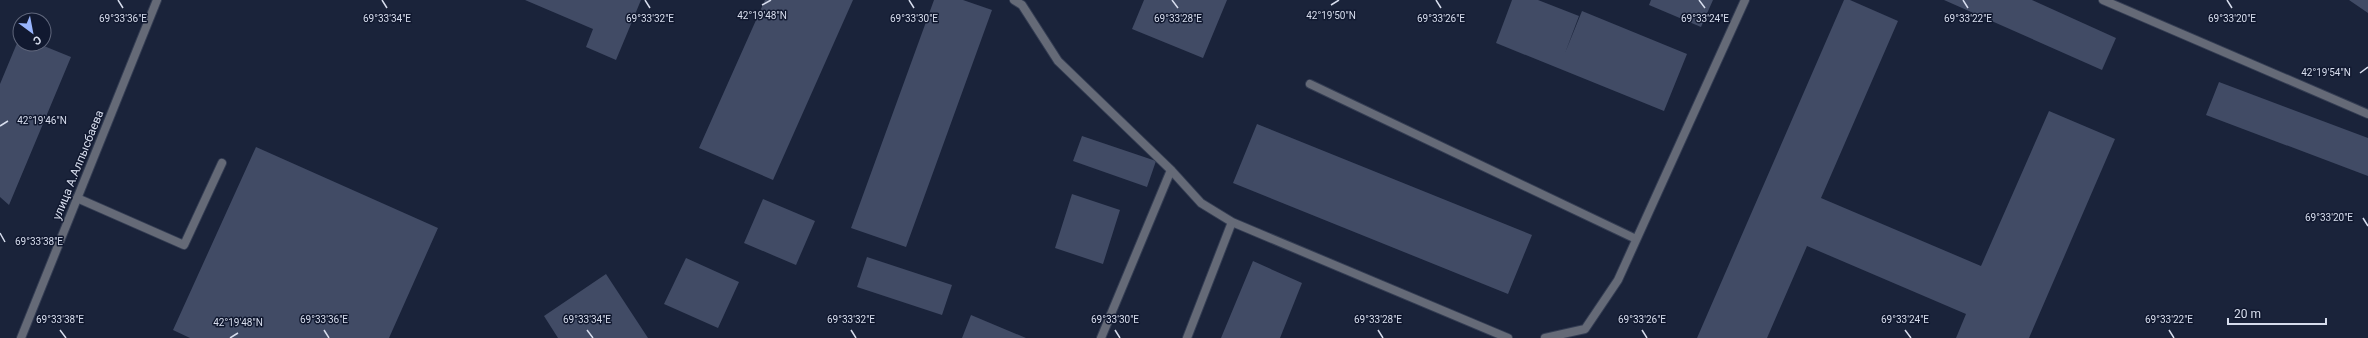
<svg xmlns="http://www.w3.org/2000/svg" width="2368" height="338" font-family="Roboto,sans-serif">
<rect width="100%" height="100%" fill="#1a233a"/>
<path fill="#414b65" d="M525,0H641L616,60L586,47L593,29Z
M765,0H853L773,180L699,148Z
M934,0H963L992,10L906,247L851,228Z
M1144,0H1227L1203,58L1132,29Z
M1512,0H1538L1579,16L1565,53L1582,11L1687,54L1664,111L1496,43Z
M1651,0H1713L1701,27L1649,5Z
M1844,0H1850L1898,21L1821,198L1981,266L2049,111L2115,139L2029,338H1956L1966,314L1807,246L1767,338H1697Z
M1944,0H2032L2116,38L2102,70Z
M2349,0H2368V13Z
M20,36V44H39L71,57L9,205L0,197V84Z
M2219,82L2368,138V176L2206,115Z
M1257,124L1532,235L1508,294L1233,183Z
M1082,136L1156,161L1147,187L1073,161Z
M256,147L438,228L389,338H190L173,330Z
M1072,194L1120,210L1103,264L1055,248Z
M763,199L815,221L796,265L744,243Z
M867,257L952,285L942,315L857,287Z
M686,258L739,282L718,328L664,304Z
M1253,261L1302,283L1280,338H1221Z
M606,274L648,338H558L544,316Z
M971,315L1026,338H962Z"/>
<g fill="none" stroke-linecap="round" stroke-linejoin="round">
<defs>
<path id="service" d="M1014,0L1022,5L1058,61L1171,170L1201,203L1232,222L1508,338
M1310,84L1636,239
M77,198L184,245L222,163
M1101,338L1171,170
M1187,338L1232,222
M1545,338L1585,329L1618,280L1745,0"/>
<path id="minor" d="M2103,0L2368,114"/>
<path id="tertiary" d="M21,338L157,0"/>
</defs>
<use href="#service" stroke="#343d53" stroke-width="10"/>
<use href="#minor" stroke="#343d53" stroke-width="10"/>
<use href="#tertiary" stroke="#343d53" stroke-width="10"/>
<use href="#service" stroke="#656a77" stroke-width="8"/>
<use href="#minor" stroke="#656a77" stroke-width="8"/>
<use href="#tertiary" stroke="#656a77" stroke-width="8"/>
</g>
<path fill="none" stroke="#d7dded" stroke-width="1.5" d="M118,0L123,8M382,0L387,8M645,0L650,8M909,0L914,8M1172,0L1178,8M1436,0L1441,8M1699,0L1705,8M1963,0L1968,8M2227,0L2232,8M762,5L771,0M1331,5L1339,0M2360,73L2368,67M0,126L8,121M2363,218L2368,226M0,233L5,242M60,330L66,338M324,330L329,338M587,330L593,338M851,330L856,338M1115,330L1120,338M1378,330L1383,338M1642,330L1647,338M1905,330L1911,338M2169,330L2174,338M230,338L238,333"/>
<g text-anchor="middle" stroke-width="3" stroke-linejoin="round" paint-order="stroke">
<g font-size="12" fill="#d7dded" stroke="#111930">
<text transform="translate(78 165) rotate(-68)" y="4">улица А.Алпысбаева</text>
</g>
</g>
<g font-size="10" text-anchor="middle" fill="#d7dded" stroke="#111930" stroke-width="3" stroke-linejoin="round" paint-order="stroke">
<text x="1331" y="19">42°19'50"N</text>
<text x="762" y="19">42°19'48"N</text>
<text x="123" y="22">69°33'36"E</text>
<text x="387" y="22">69°33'34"E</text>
<text x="650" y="22">69°33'32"E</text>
<text x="914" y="22">69°33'30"E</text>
<text x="1178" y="22">69°33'28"E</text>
<text x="1441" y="22">69°33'26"E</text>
<text x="1705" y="22">69°33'24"E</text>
<text x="1968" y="22">69°33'22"E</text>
<text x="2232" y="22">69°33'20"E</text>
<text x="2326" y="76">42°19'54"N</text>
<text x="42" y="124">42°19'46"N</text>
<text x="2329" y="221">69°33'20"E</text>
<text x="39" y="245">69°33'38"E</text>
<text x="60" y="323">69°33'38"E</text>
<text x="324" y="323">69°33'36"E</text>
<text x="587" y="323">69°33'34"E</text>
<text x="851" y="323">69°33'32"E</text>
<text x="1115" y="323">69°33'30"E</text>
<text x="1378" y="323">69°33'28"E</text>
<text x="1642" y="323">69°33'26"E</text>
<text x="1905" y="323">69°33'24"E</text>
<text x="2169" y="323">69°33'22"E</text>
<text x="238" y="326">42°19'48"N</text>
</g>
<g transform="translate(32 32) rotate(148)"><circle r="19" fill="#111930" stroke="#60677c"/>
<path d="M0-3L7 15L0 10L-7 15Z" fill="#99b5fd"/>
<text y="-6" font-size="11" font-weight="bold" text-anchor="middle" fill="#d7dded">С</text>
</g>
<path d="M2228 318v6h98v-6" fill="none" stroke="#d7dded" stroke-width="2"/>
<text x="2234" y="318" font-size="12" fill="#d7dded" stroke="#111930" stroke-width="3" paint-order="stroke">20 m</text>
</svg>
